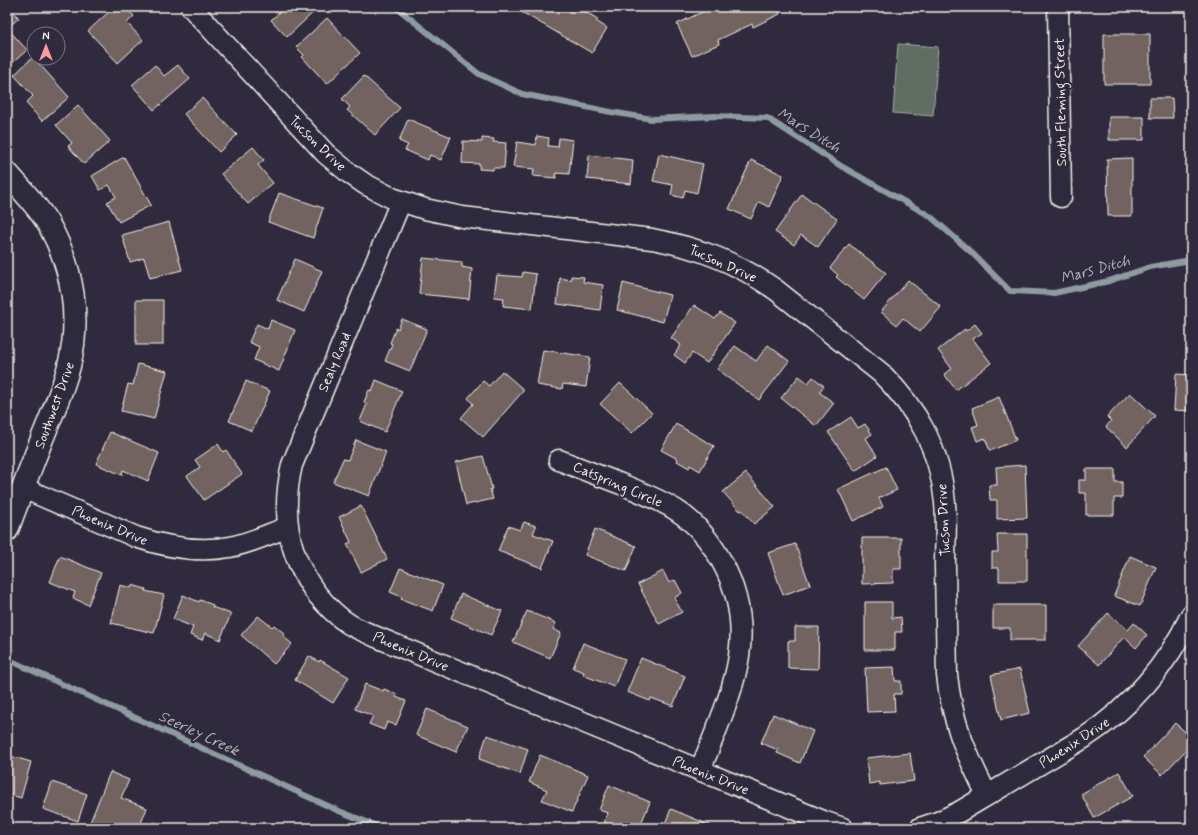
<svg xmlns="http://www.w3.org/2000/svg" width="1198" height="835" font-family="Mynerve,sans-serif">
<rect width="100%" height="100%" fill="#2f2a3d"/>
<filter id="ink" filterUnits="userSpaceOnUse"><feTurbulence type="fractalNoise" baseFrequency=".025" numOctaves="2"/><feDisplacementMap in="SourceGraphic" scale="8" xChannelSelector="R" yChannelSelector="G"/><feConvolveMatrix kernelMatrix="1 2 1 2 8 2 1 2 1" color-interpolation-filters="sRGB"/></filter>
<g filter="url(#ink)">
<path fill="#606d63" stroke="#aaafa6" d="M898,44L938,47L933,116L893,113Z"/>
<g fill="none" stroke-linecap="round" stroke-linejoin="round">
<path stroke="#8e9ca1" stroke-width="6" d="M396,7L479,74L522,94L611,112L652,119L714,116L767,118L841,166L930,216L971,252L1010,291L1054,293L1109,281L1150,267L1191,260
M7,659L339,811L382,828"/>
</g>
<path fill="#736360" stroke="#f4f1e8" d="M7,7H9L19,18L7,28L27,50L7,68Z
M114,7H125L134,16L127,23L143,40L118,63L88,31Z
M279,7H319L287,37L271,20L282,10Z
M513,7H577L598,19L596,21L607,28L592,53Z
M705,7H777L780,14L753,27L752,24L718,40L719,44L692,56L677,24L704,11L703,8Z
M327,18L360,53L327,84L302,57L304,55L296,47Z
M1104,34H1150V84H1104Z
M33,57L69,97L42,121L26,103L33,96L14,75Z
M155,65L164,76L178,65L190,79L154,110L132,85Z
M364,76L400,108L375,135L347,110L350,107L342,99Z
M202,98L237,135L219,152L184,114Z
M1150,98H1172L1173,118H1150Z
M78,105L110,141L84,164L68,146L72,143L56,125Z
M1109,117H1144V140H1109Z
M408,119L451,137L441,160L430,155L428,160L405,150L408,145L399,141Z
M537,136L549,138L548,146L558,147L559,138L573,140L569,174L556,173V178L533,176L534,169L513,167L517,142L536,145Z
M482,138L494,139L493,142L506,143L504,168H493V170L479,169L480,164L462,163L463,141L482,142Z
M253,147L264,160L258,165L273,183L248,204L221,174Z
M659,154L703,164L697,193L685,190L683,198L671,195L673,185L653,181Z
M589,155L633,160L631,184L587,179Z
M124,157L151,205L119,222L107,202L116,197L109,185L100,190L92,176Z
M1132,158V216H1108L1107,159Z
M751,160L783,175L769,207L759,202L751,219L729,209Z
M279,193L323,208L313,238L268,222Z
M802,194L837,219L818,247L801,235L794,245L775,232Z
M169,222L182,270L150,278L144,258L130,262L122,235Z
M849,244L886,273L864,300L836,277L838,275L830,268Z
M423,258L462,262V267L472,269L469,299L419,294Z
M295,259L322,271L304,312L277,300Z
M523,272L536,274L532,309L503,306L504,298L494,297L497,275L522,277Z
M571,276L584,277L583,282L603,285L600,310L557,304L560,278L571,280Z
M908,280L941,307L920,332L903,318L897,325L881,312Z
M623,283L670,295L663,322L617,310Z
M136,300H163V345H136Z
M694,305L715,319L720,313L735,323L707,363L692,353L685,363L674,355L681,345L671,338Z
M7,315H11L7,355Z
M402,319L427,329L410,371L385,361L392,344L390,343L396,328L398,329Z
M271,320L295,330L279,371L254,360L259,347L249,342L257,324L268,329Z
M975,324L982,333L973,339L991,363L956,390L944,374L952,369L938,350L965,329L966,331Z
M768,345L789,361L759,400L717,369L735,346L756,361Z
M543,350L590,357L586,387L563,384L562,389L537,385Z
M138,364L167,371L154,419L121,411L128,384L133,385Z
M502,371L524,390L483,437L461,418L473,404L468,398L483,381L489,386Z
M1176,374L1191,375V411L1174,410Z
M799,376L808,383L813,377L824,386L819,392L834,403L816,426L781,398Z
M376,380L402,391L385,432L360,421L367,404L364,402L369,390L372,391Z
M246,381L270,391L252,431L229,421Z
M620,383L652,413L632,433L600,404Z
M1130,393L1155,416L1127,447L1106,427L1111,421L1107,417Z
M999,397L1016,440L990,451L985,438L977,441L972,427L978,425L972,408Z
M851,417L858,428L865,424L872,434L866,438L877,456L855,471L828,432Z
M676,424L714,446L700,471L690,465L689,468L677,461L678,459L661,450Z
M110,432L159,453L148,481L123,470L122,475L96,464Z
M356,440L386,452L369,496L333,482L343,459L348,460Z
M218,444L223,452L226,450L242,474L204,500L187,476L200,467L195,460Z
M483,456L492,489H490L493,499L466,505L456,462Z
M1025,465L1027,518L997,519V500H990L989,485H997L996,467Z
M886,467L897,490L879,498L883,507L853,521L838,489Z
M1086,469H1115V482H1122V498H1114V515H1086V493H1079V480H1086Z
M746,473L775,507L754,524L742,510L740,511L723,492Z
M361,506L387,559L361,572L347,544L351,542L339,517Z
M524,522L536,526L533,534L553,541L542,568L498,551L508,526L520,530Z
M595,529L636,546L626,571L585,555Z
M997,534H1027V581H999V568H992V552H998Z
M862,538H901V569H893V583L862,584Z
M795,544L810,585L783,595L768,553Z
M60,556L101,573L88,605L73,598L75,592L50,582Z
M1130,556L1156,567L1140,606L1114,596Z
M400,568L443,585L433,611L401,599L402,597L390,592Z
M663,571L669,583L675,580L682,593L674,598L682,612L659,624L638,584Z
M120,585L131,588L132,585L146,589L145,591L164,595L154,633L111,623Z
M461,594L502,611L491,635L451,618Z
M183,595L199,602L200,600L213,605L212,607L231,614L220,640L205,633L202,640L190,635L193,627L173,619Z
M865,602H892V618L901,617L902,632H895V650H865Z
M993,605H1046V640H1010V628H993Z
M527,611L556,623L553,629L561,633L550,658L513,642Z
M1108,613L1128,630L1134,623L1147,635L1136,648L1124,637L1099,665L1078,646Z
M258,616L272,627L274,625L285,634L283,636L292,644L274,664L241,635Z
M795,627H819L818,669L788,668V641H795Z
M583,643L625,659L614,687L583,675L584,672L573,668Z
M309,656L319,662L320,660L349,677L333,703L295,680Z
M641,658L685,676L673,706L651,698L650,701L627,692Z
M894,667L895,681H901V694H894L895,711L867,712L865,668Z
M1020,669L1030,713L1001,720L991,675Z
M365,684L383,691L384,689L396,694V697L406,701L396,725L387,722L384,730L369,724L373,716L355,709Z
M427,709L468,726L456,752L416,735Z
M773,714L813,731L800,763L777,753L778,750L761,743Z
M1175,723L1191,737V745L1162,775L1143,757Z
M487,735L528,749L520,774L479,759Z
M910,753L914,781L880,785V782L869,784L866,758Z
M7,755L31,762L21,798L7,794Z
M540,755L588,775L572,812L542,800L547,790L529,782Z
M110,772L129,780L121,798L147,808L139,828H95L89,825Z
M1119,772L1133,796L1094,818L1081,794Z
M52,782L87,794L78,821L43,809Z
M609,785L650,802L640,826L634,824L633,828H618L604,822L608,813L599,810Z
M671,809L712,826L711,828H663Z
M154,822L168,828H151Z"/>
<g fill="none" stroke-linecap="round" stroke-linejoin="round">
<defs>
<path id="minor" d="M191,7L326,154L349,173L365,184L392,198L425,209L462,217L652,239C700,248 736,262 776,290L881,373C918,410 940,449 945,503C947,524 945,545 945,566C946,603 946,639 947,675C952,723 966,753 987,795
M1058,7L1061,197
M401,201L292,465C281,512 287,554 316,593C325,604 336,616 349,624C357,629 366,632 374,636L823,821L843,828
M559,460C579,468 600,476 621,484C640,492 659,499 676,510C695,522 711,542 722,562C763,638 728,698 700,771
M23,488L136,537C166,547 198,553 230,547C250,543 269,534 288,527
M920,828L938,822L959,812L1084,738C1131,707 1167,666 1191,615"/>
<path id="tertiary" d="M7,173C22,190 38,206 49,225C73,268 81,318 69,366C63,389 53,412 44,434C31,466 19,498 7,530"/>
</defs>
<use href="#minor" stroke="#f4f1e8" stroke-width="23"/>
<use href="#tertiary" stroke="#f4f1e8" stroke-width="25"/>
<use href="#minor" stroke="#2f2a3d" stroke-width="20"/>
<use href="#tertiary" stroke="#2f2a3d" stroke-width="22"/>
</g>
</g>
<g text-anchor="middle" stroke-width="4" stroke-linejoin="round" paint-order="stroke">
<g font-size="14" fill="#f4f1e8" stroke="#2f2a3d">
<text transform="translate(1060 102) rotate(-91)" y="5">South Fleming Street</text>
<text transform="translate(318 143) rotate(44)" y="5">Tucson Drive</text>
<text transform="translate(723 263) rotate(24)" y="5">Tucson Drive</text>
<text transform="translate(334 362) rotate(-67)" y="5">Sealy Road</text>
<text transform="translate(54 405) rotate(-70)" y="5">Southwest Drive</text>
<text transform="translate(618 484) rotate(23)" y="5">Catspring Circle</text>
<text transform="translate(943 520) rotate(-93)" y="5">Tucson Drive</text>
<text transform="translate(110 525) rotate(23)" y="5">Phoenix Drive</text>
<text transform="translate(411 651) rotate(23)" y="5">Phoenix Drive</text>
<text transform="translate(1074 742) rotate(-33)" y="5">Phoenix Drive</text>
<text transform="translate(711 775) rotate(22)" y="5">Phoenix Drive</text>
</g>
<g font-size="15" font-style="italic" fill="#b0b8b9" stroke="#2f2a3d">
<text transform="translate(809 130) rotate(32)" y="5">Mars Ditch</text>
<text transform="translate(1095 269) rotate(-15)" y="5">Mars Ditch</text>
<text transform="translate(199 733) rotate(25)" y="5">Seerley Creek</text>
</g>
</g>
<rect width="1198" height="835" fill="none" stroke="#2f2a3d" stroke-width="24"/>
<rect x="12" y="12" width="1174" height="811" fill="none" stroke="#f4f1e8" stroke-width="1.5" filter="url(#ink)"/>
<g transform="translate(46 46)"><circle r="19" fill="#2f2a3d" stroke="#7e7a81"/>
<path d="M0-3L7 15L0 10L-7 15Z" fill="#ff9aa2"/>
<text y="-6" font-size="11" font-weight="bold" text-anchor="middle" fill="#f4f1e8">N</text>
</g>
</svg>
